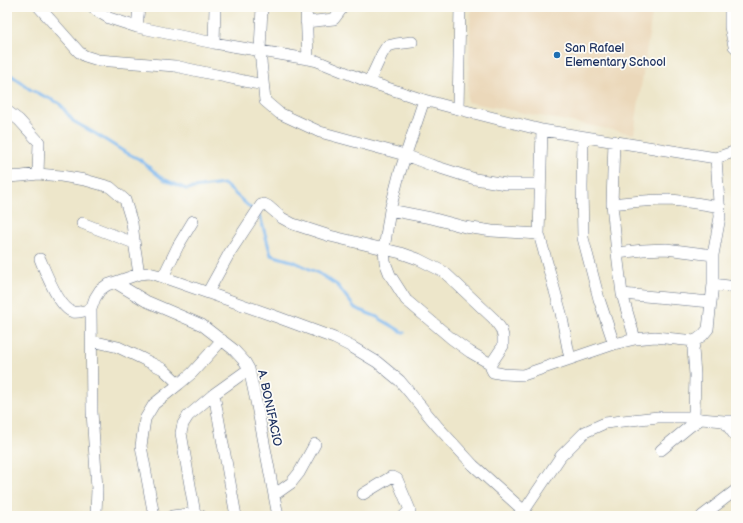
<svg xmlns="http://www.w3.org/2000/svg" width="743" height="523" font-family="'Balsamiq Sans',sans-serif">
<rect width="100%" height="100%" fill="#fdfcf7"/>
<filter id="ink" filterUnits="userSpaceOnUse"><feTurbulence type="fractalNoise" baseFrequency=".025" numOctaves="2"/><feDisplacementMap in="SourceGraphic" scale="8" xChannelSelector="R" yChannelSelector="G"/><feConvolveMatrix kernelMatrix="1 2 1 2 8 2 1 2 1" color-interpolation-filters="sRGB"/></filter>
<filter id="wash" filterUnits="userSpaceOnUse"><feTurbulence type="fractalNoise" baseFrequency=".012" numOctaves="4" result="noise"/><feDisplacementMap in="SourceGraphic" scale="16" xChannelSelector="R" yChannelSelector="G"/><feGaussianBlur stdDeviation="0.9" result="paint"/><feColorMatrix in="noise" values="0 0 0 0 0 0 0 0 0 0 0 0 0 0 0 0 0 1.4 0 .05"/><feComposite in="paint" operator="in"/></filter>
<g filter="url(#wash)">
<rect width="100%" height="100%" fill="#ede6ca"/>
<path fill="#ebd8ba" d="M471,7H653L634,134L467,102Z"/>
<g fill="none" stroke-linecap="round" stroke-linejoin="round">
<path stroke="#7eb8ef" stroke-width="3" d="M7,72L31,90L59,103L73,121L96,134L123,151L139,159L163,179L186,189L224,184L254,211
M258,215L260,216L271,255L295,262L320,274L337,285L355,308L377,317L404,333"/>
</g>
</g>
<g filter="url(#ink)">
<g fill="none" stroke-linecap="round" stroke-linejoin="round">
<defs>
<path id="minor" d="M39,7L79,52L85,56L98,60L175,66L263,85
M93,7L97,11L109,18L137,27L214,43L308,59
M262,7L260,51L265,101L279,113L320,132L405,155L431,165L475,179L506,184H540
M306,7L308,59L317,61L369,82L424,100L458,109
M460,7L458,109L542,130L716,158L736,151
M730,7V27L734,46L736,48
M306,22L334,19L343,7
M137,27L139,7
M214,43L215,7
M369,82L382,54L387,46L396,44L412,42
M424,100L399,175L390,210L384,249L385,262L390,275L406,300L452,339L470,352L491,364
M7,111L19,120L39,142L38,174
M542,130L539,234L561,313L570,359
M583,137L582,187L583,238L599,299L614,344
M614,141L612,204L617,253L643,250L666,249L713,255
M7,177L22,176L38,174L61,176L85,180L110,187L125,200L132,223L135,248L139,274
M612,204C630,202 649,200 668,200C685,201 703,204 720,207
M390,210L431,218L465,227L492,231L539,234
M82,223L134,243
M617,253L622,294L635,339
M40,259C45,271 59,308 73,312C79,313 85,311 91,309
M163,277L178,246L193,221
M116,283L146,301L202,325L233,349L245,362L249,369L257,406L278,516
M713,284L736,287
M208,292L230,252L257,211L261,205L264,204L268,206L282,218L293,224L330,236L401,253L418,259L444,272L494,319L501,329L503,336V346L491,364V368L493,372L503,374L523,375L614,344L635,339L655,337L695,341
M622,294L711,302
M92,341L118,347L141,358L163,369L179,384
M694,417L695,375L693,349L695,341L703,335L708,329L713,284V255L720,217L716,158
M724,421L736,437
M661,450L689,427L701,419
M363,494L391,477H393L397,479L410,510L404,516
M274,495L291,483L299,473L315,444
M195,514L181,433L183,424L188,416L214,394
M95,516L96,513L97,489L92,412L91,309L95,298L100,290L107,285L139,274L149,273L157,275L277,317L334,338L352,347L377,362L400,381L438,427L473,465L524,511
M154,516L141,446L145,419L154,404L179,384L192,373L222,340
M172,516L189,514L201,516
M236,516L214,394L249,369
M517,516L524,511L561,456L585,432L605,423L658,417H694L701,419L724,421H736
M702,516L736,490"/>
</defs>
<use href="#minor" stroke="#646f84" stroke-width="12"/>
<use href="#minor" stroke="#fff" stroke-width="11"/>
</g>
</g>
<circle fill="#1f6fb2" stroke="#fdfcf7" stroke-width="1.5" cx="557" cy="55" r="4"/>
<g text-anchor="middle" stroke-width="3.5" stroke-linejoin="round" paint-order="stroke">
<g font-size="12" fill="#1b2f5e" stroke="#fdfcf7" text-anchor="start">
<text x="565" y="52">San Rafael<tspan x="565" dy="14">Elementary School</tspan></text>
</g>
<g font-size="12" fill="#1b2f5e" stroke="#fdfcf7">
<text transform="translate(270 408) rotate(78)" y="4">A. BONIFACIO</text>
</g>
</g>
<rect width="743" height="523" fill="none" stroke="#fdfcf7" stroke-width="24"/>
</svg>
